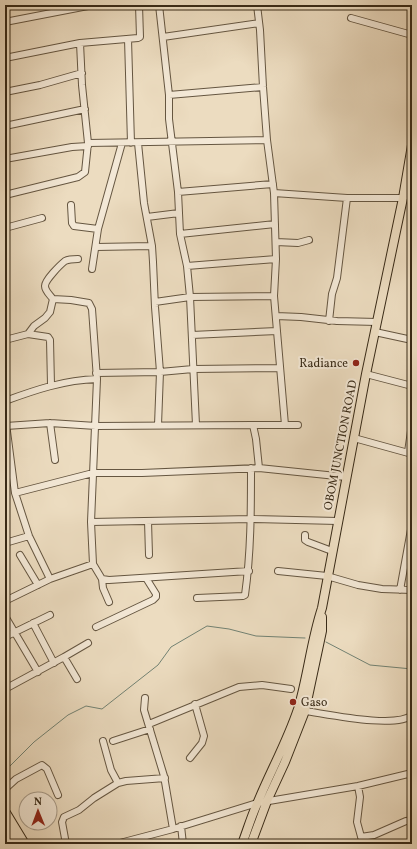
<svg xmlns="http://www.w3.org/2000/svg" width="417" height="849" font-family="Vollkorn,serif">
<rect width="100%" height="100%" fill="#ecdcc0"/>
<filter id="stains"><feTurbulence type="fractalNoise" baseFrequency=".005" numOctaves="4"/><feColorMatrix values="0 0 0 0 .2 0 0 0 0 .09 0 0 0 0 .02 0 0 0 .5 -.17"/></filter>
<radialGradient id="worn" r=".72"><stop offset=".6" stop-color="#630" stop-opacity="0"/><stop offset="1" stop-color="#630" stop-opacity=".3"/></radialGradient>
<g fill="none" stroke-linecap="round" stroke-linejoin="round">
<path stroke="#728273" stroke-width="1" d="M326,642L370,665L412,669
M5,771L34,742L68,715L86,706L102,709L158,665L171,647L207,626L229,629L256,636L305,638"/>
<defs>
<path id="minor" d="M159,5L169,95V119L178,192L180,234L187,266L190,297L196,425
M257,5L260,30L263,87L267,140L274,193L276,259L274,296L285,425
M351,18L412,35
M5,22L93,5
M163,37L259,23
M128,39L131,143
M5,58L80,43L138,38L140,37L139,5
M5,92L40,85L82,73
M169,95L263,87
M5,126L85,109
M88,143L267,140
M138,143L144,203L152,246L153,262L155,307L160,372L158,425
M5,159L72,147L88,146
M178,192L273,184
M274,193L347,198H403
M5,195L78,177L85,172L88,143L82,85L80,43
M71,205L72,223L74,226L98,229
M147,217L179,213
M5,228L42,218
M180,234L275,224
M276,242L298,243L309,240
M96,247L152,246
M78,259C73,259 69,259 65,261C60,265 45,280 45,286C45,291 50,295 53,299L71,300L89,303L92,309L97,379L91,522L93,564L102,579L109,580L249,571
M187,266L276,259
M92,269L98,229L122,143
M155,302L190,297L274,296
M276,316L301,317L337,321L377,322
M329,321L332,294L337,278L347,198
M375,332L412,340
M28,334L48,337L50,340L51,385
M192,335L277,331
M5,340L28,334L34,326L45,318L50,312L53,299
M96,373L160,372L193,369L280,368
M366,374L412,386
M5,401C35,390 64,380 97,379
M5,416L15,493L29,536L50,579
M50,423L55,460
M253,425H298
M6,426L50,423L96,426L253,425L256,439L259,468
M354,438L412,454
M408,452L412,424
M15,493L93,473H142L259,468L346,477
M148,521L149,555
M91,522L252,519L338,521
M305,535V540L308,542L332,551
M5,543L29,536
M20,555L38,585
M278,571L327,576L358,585L382,589L412,590
M102,579L103,588L109,602
M400,590L412,524
M197,598L243,596L245,595C251,552 251,510 251,468
M5,601L50,579L93,564
M5,616L38,672
M33,623L54,663
M96,627L153,600L156,597V594L146,578
M5,637L50,615
M64,657L88,643
M5,689L64,657L77,679
M145,698L144,710L164,776L173,829
M305,711C327,714 396,729 412,715
M149,724L239,687L262,685L291,689
M103,741L111,770L118,783
M113,741L150,729
M190,758L202,743L204,736L195,704
M358,786L360,797L357,822L363,844
M5,789L16,779L42,765L47,769L58,795
M181,826L183,844
M361,837L374,835L406,821
M66,844L62,822L64,817L79,810L94,798L118,783L126,781L165,778
M116,844L173,829L257,803L358,786L412,773"/>
<path id="major" d="M5,811L25,844
M5,825L17,844
M242,844C247,831 251,817 257,804C270,772 287,742 298,709C308,676 311,641 322,608L366,374L403,198L412,145
M251,844L267,801L285,762L305,711L322,631V617"/>
</defs>
<use href="#minor" stroke="#655641" stroke-width="8"/>
<use href="#major" stroke="#382a17" stroke-width="10"/>
<use href="#minor" stroke="#f3e8d6" stroke-width="6"/>
<use href="#major" stroke="#ecdcc0" stroke-width="8"/>
</g>
<g fill="#8f2418" stroke="#f3e8d6" stroke-width="1.5">
<circle cx="356" cy="363" r="4"/>
<circle cx="293" cy="702" r="4"/>
</g>
<g text-anchor="middle" stroke-width="4" stroke-linejoin="round" paint-order="stroke">
<g font-size="12" fill="#382a17" stroke="#f3e8d6" text-anchor="end">
<text x="348" y="367">Radiance</text>
<text x="301" y="706" text-anchor="start">Gaso</text>
</g>
<g font-size="12" fill="#382a17" stroke="#f3e8d6">
<text transform="translate(340 445) rotate(-79)" y="4">OBOM JUNCTION ROAD</text>
</g>
</g>
<rect width="417" height="849" fill="none" stroke="#ecdcc0" stroke-width="20"/>
<rect x="6" y="6" width="405" height="837" fill="none" stroke="#382a17" stroke-width="2"/>
<rect x="10" y="10" width="397" height="829" fill="none" stroke="#382a17"/>
<g transform="translate(38 811) rotate(359)"><circle r="19" fill="#f3e8d6" stroke="#a89c8a"/>
<path d="M0-3L7 15L0 10L-7 15Z" fill="#8f2418"/>
<text y="-6" font-size="11" font-weight="bold" text-anchor="middle" fill="#382a17">N</text>
</g>
<rect width="100%" height="100%" filter="url(#stains)"/>
<rect width="100%" height="100%" fill="url(#worn)"/>
</svg>
